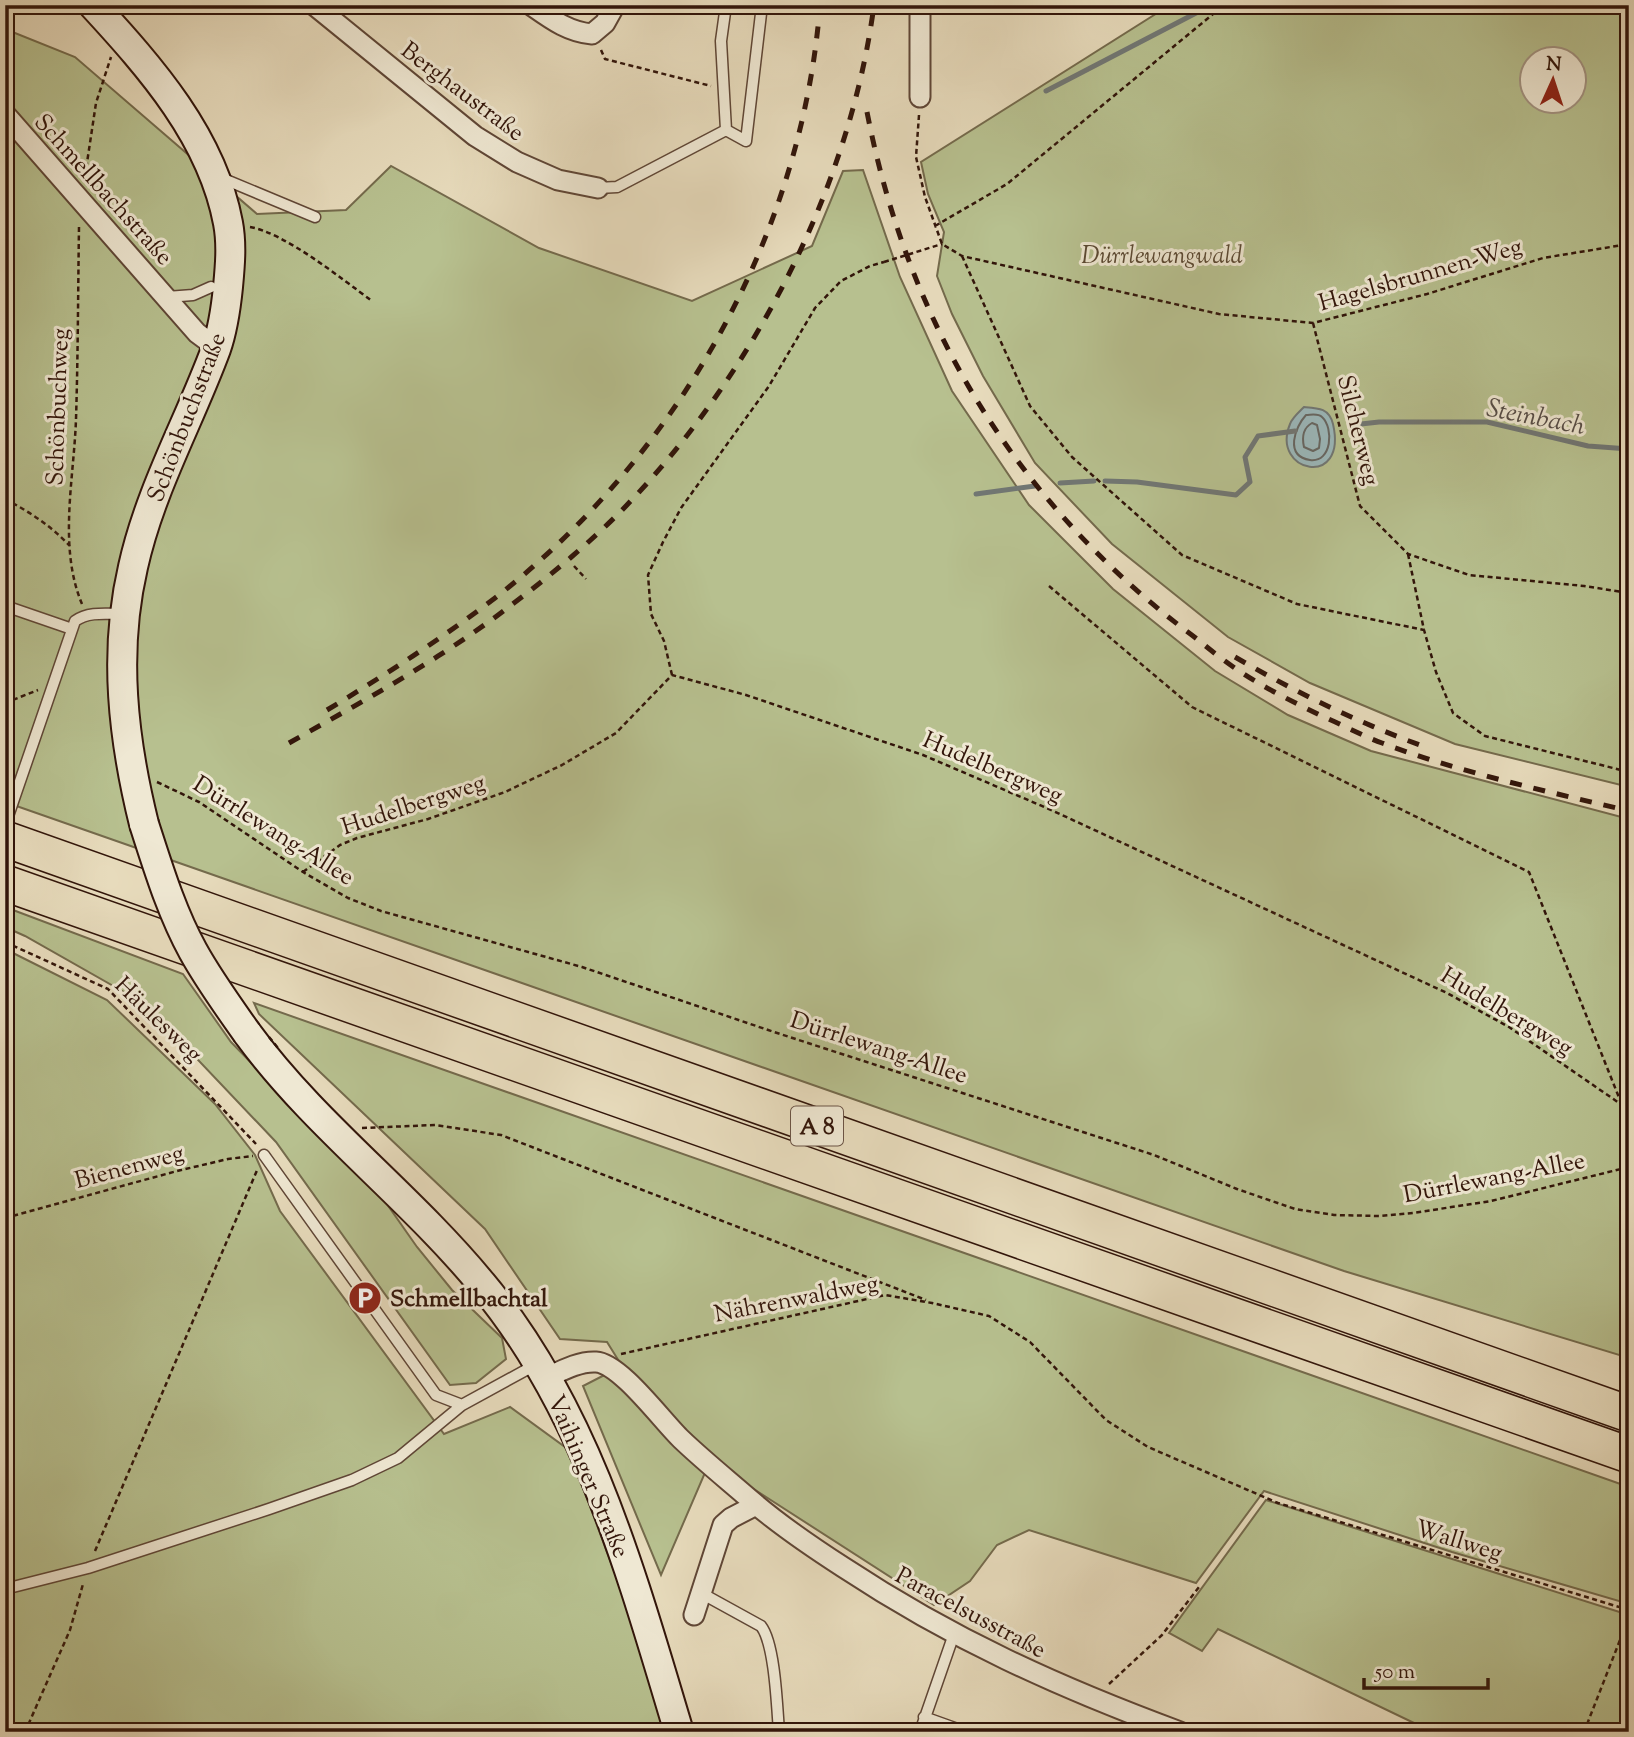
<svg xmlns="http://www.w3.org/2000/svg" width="1634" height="1737" font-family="'Sorts Mill Goudy',serif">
<rect width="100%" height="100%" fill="#e7dbbc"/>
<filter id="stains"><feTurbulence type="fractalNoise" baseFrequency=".00286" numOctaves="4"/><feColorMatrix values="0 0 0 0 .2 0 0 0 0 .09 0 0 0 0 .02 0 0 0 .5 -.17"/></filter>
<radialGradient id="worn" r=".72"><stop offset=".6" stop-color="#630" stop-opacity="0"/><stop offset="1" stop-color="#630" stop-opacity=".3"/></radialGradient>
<path fill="#b7c08f" stroke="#746a4c" stroke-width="2" fill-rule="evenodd" d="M1170,5H1629V787L1455,744L1310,683L1228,637L1112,544L1035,463L983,376L952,314L937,276L944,232L928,194L921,162ZM1532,60H1574V102H1532Z
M5,29L75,57L257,214L346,210L391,166L539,248L692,301L812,246L843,171L863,170L900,277L952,391L1029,505L1113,589L1215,671L1288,715L1371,751L1629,819V1358L1344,1271L5,802Z
M5,907L183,974L231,1042L384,1200L417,1247L452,1290L502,1338L506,1359L476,1383L450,1385L276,1142L145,1004L25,936L5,927Z
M5,949L107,1000L215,1104L255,1155L280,1211L444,1434L510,1407L569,1450L674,1732H5Z
M254,1003L1629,1487V1604L1452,1552L1264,1491L1196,1583L1029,1530L997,1545L970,1581L934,1605L710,1461L661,1575L583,1386L622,1366L607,1342L560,1339L485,1229L259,1014Z
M1266,1500L1629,1615V1732H1444L1414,1723L1218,1629L1202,1651L1169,1633Z"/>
<path fill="#9bb8bb" stroke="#717774" stroke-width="2" d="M1304,407C1318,408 1329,408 1333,424C1348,489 1270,473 1290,424C1292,418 1299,412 1304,407Z"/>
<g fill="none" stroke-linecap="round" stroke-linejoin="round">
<path stroke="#666662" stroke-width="2" d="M1306,415C1311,415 1318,413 1322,417C1334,428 1332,463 1310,460C1284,456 1295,427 1306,415Z
M1312,423L1317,425L1320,439L1319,448L1313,451L1304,447C1302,438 1303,428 1312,423Z"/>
<path stroke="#717774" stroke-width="5" d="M1046,91L1198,12L1203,5
M1352,425L1379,422H1487L1588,446L1629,449
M1105,481L1137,482L1236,495L1250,482L1245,457L1258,436L1295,431
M1060,483L1094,481
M976,494L1035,486"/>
<defs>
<path id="service" d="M726,130L746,141L762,5
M219,177L315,217
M598,188L617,187L726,130L721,41L726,5
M167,297L193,295L211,287
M11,608L72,629
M5,825L75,621C89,611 107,614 123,614
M264,1155L436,1395L462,1405
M5,1589L88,1568L269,1509L352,1480L398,1458L462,1405L537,1364
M701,1593L761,1626C775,1644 777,1707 779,1732
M924,1717L966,1732
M920,1732L954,1634"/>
<path id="minor" d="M314,5L475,136L517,162L558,180L598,188
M531,5C551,19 568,32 592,34L605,23L615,5
M920,97V5
M5,114L197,333L216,347
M546,1378C561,1371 579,1361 596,1362C620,1363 663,1422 681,1439C704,1461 729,1481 753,1502C781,1526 812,1547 843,1567C952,1639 1058,1687 1180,1732
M694,1615L723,1525L731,1518L756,1505"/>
<path id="secondary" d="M93,5C151,68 212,137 228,223C232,244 230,266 228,287C226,307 223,329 216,349C189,422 150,490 133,567C113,653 123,739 144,824
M247,1033C315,1126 409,1195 482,1284C588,1411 632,1576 679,1732"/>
<path id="motorway" d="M5,839L1629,1414
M5,883L1629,1455"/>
</defs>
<use href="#service" stroke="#5f4636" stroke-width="13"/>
<use href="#minor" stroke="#5f4636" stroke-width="23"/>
<use href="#secondary" stroke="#32150a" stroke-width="32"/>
<use href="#motorway" stroke="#32150a" stroke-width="38"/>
<path stroke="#32150a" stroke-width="2.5" stroke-dasharray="5 3.5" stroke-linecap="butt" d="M601,50L605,59L711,86
M919,115L916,157L925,197L942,244L962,256L1219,314L1313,323L1427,294L1543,258L1629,244
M85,176L96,103L111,57
M935,226L1007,184L1224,5
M79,227C78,291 78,355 76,419C74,479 58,547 82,604
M250,227C285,233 342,279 372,301
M962,256L1030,406L1072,457L1182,555L1297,604L1424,630
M1313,323L1360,506L1408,554L1469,575L1584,586L1629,593
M5,499C30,512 51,526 70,546
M1408,554L1424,630L1436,672L1453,713L1485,736L1629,772
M574,566L586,579
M1049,586L1192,707L1529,872L1622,1105L1629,1107
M672,675L664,641L651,614L648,575L663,542L681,508L769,386L815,308L841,281L870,266L884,262
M5,703L38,690
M157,782L199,802L303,872L348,898L381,911L582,967L774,1032L1154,1155L1237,1189L1295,1209L1334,1215L1379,1216L1413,1213L1491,1201L1629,1167
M303,872L340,845L357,838L428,819L505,792L562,765L616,733L672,675L746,695L923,755L1049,809L1447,993L1509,1027L1622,1105L1629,1148
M5,942L108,989L256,1144
M362,1128L435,1125L501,1135L926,1300
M5,1218L177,1171L228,1159L253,1156
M621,1354L885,1295L932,1303L989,1316L1030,1342L1106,1420L1148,1447L1278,1503L1629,1610
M95,1551L258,1168
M1109,1684L1162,1635L1199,1587
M25,1732L70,1630L83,1584
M1584,1732L1629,1617"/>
<use href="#service" stroke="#efe8d3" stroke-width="10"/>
<use href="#minor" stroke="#efe8d3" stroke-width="19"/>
<use href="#secondary" stroke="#efe8d3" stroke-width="28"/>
<use href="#motorway" stroke="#e7dbbc" stroke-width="35"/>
<path stroke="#32150a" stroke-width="5" stroke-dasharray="12 12" stroke-linecap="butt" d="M867,112C908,323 1014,499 1185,630C1199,640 1211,651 1225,661C1256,684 1291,701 1326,718C1345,726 1363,736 1382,743C1462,773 1546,791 1629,811
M1235,657C1297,693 1361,724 1428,748
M327,710C385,675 441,639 495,598C677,457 802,236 820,5
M289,743C365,700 441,659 510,606C550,576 591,542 626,506C753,374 850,188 874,5"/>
<defs>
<path id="secondary-bridge" d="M144,824C158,867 171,911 193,951C209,980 228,1006 247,1033"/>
</defs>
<use href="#secondary-bridge" stroke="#32150a" stroke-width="32" stroke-linecap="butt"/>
<path stroke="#32150a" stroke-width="2.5" stroke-dasharray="5 3.5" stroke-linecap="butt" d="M884,262L942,244
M269,1037L278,1048"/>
<use href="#secondary-bridge" stroke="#efe8d3" stroke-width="28"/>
</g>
<defs>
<symbol id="parking-disc" viewBox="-11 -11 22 22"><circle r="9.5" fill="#8f2418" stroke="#efe8d3"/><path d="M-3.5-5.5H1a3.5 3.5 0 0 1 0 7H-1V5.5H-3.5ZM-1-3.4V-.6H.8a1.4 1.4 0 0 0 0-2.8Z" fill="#fff"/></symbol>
</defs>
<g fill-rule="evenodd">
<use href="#parking-disc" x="346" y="1279" width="38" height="38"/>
</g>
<g text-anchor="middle" stroke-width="6" stroke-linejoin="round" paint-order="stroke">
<rect fill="#efe8d3" stroke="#6b5446" stroke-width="2" x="791" y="1106.5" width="52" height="39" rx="5"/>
<g font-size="23" font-weight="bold" fill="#32150a">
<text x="817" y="1134">A 8</text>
</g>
<g font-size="24" fill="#32150a" stroke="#efe8d3">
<text transform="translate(463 91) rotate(37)" y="8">Berghaustraße</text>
<text transform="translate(104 189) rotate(48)" y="8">Schmellbachstraße</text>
<text transform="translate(1420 274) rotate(-16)" y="8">Hagelsbrunnen-Weg</text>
<text transform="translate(57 407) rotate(-88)" y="8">Schönbuchweg</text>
<text transform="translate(186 417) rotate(-69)" y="8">Schönbuchstraße</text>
<text transform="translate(1359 430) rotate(76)" y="8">Silcherweg</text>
<text transform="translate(993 767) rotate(23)" y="8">Hudelbergweg</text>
<text transform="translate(413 804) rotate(-18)" y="8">Hudelbergweg</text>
<text transform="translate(274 830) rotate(32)" y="8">Dürrlewang-Allee</text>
<text transform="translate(1507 1011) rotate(31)" y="8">Hudelbergweg</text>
<text transform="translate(159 1019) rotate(44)" y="8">Häulesweg</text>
<text transform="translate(879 1047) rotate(18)" y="8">Dürrlewang-Allee</text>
<text transform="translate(129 1166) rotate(-15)" y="8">Bienenweg</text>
<text transform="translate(1494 1177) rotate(-11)" y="8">Dürrlewang-Allee</text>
<text transform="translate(796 1298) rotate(-11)" y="8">Nährenwaldweg</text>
<text transform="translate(589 1476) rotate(67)" y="8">Vaihinger Straße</text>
<text transform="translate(1459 1540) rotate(17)" y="8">Wallweg</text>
<text transform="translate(971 1612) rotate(28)" y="8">Paracelsusstraße</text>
</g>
<g font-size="24" font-style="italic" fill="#5a4832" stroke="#efe8d3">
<text x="1162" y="263">Dürrlewangwald</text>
</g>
<g font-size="24" font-weight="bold" fill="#32150a" stroke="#efe8d3" text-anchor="start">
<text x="390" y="1306">Schmellbachtal</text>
</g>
<g font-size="26" font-style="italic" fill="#574e48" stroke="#efe8d3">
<text transform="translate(1536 416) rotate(11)" y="9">Steinbach</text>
</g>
</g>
<rect width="1634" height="1737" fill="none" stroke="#e7dbbc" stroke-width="28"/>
<rect x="7" y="7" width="1620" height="1723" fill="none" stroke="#32150a" stroke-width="3.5"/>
<rect x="14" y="14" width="1606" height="1709" fill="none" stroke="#32150a" stroke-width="2"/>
<g transform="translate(1553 80) rotate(3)"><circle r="33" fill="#efe8d3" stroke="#a39483" stroke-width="2"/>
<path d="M0-5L12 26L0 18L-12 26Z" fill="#8f2418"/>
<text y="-10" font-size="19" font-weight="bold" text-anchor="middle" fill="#32150a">N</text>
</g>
<path d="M1364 1678v10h124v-10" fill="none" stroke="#32150a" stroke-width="3.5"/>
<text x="1375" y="1678" font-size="21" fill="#32150a" stroke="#efe8d3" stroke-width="5" paint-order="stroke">50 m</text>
<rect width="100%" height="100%" filter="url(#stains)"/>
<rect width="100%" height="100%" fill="url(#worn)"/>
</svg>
